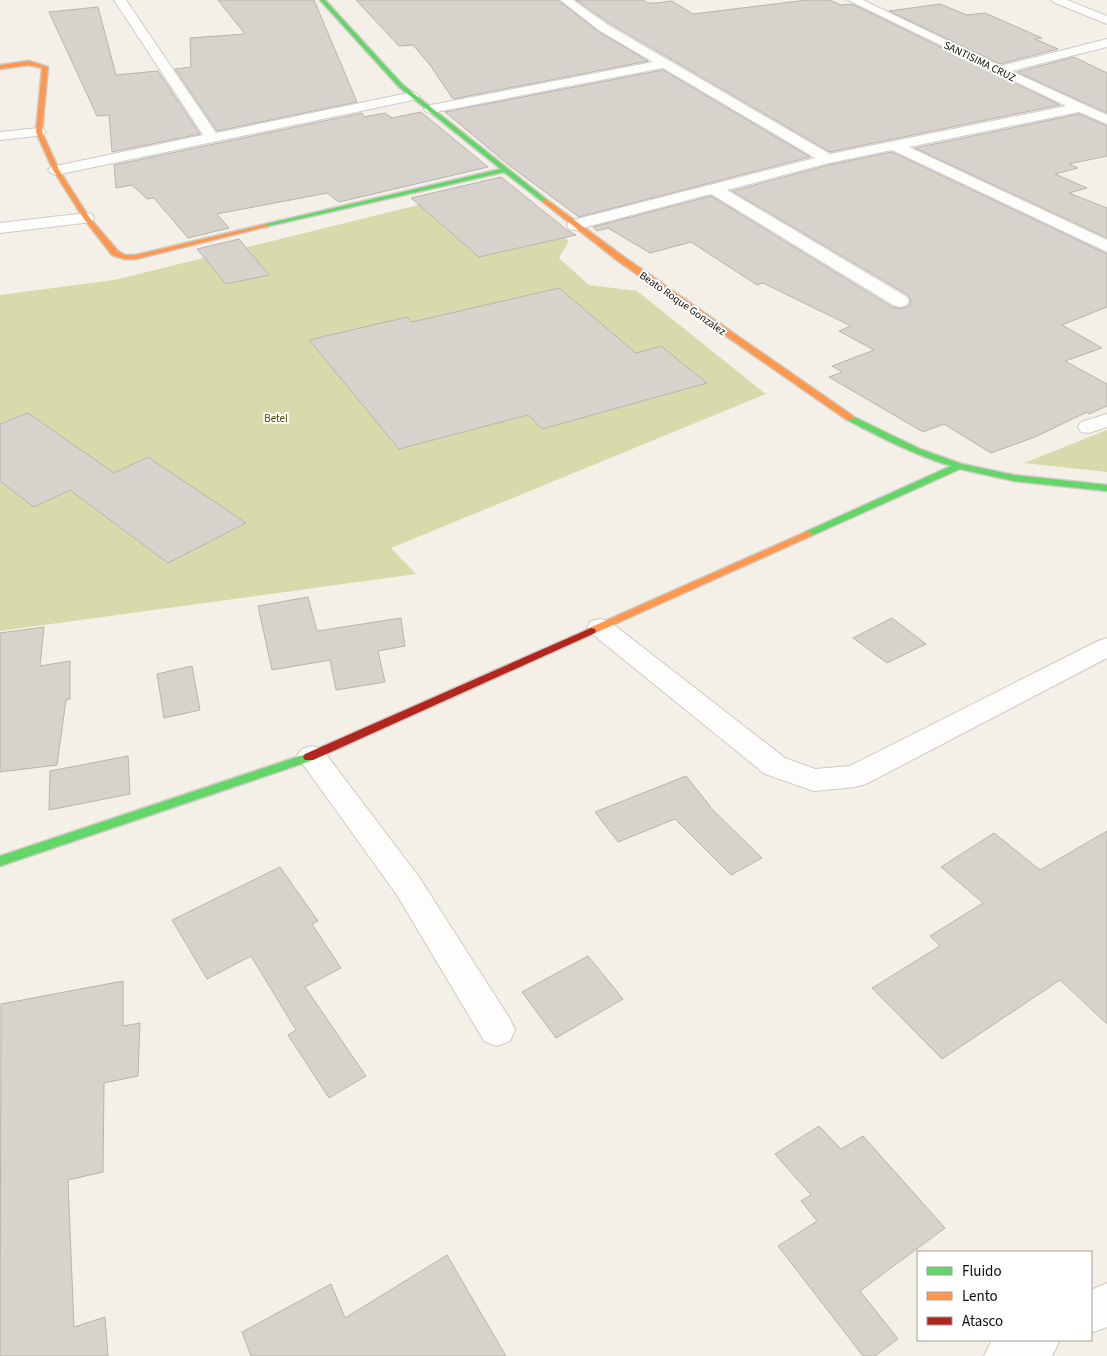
<svg xmlns="http://www.w3.org/2000/svg" width="1107" height="1356" font-family="'Source Sans 3',sans-serif">
<rect width="100%" height="100%" fill="#f4f0e7"/>
<path fill="#d9daac" d="M483,189L502,191L569,241L559,258L589,285L637,291L766,394L391,548L416,574L0,631V295L114,280Z
M1107,430V472L1024,463Z"/>
<path fill="#d7d2cc" stroke="#b8b4ad" d="M218,0H314L357,102L217,131L175,69L191,67L190,38L245,34Z
M356,0H558L599,32L648,61L453,99L430,65L413,45L399,46Z
M576,0H643L648,3H656L672,1L693,14L807,0H829L841,5L852,4L1060,105L830,152L609,23Z
M940,4L967,15L985,13L1042,38L1035,39L1058,49L1000,64L889,11Z
M98,7L116,75L158,71L200,134L112,152L109,115L97,116L49,12Z
M1074,57L1107,73V113L1017,72Z
M663,70L810,157L579,217L510,166L445,112Z
M421,112L488,167L339,202L327,193L217,214L229,228L188,238L154,198L147,199L132,185L116,188L114,165L362,113L364,117L385,113L392,118Z
M1079,114L1107,126V156L1069,164L1078,168L1055,174L1087,188L1069,193L1107,208V238L915,148Z
M892,152L1107,254V307L1062,325L1102,348L1065,361L1107,384V406L1089,414L1087,412L1035,437L991,453L944,424L923,432L829,377L842,372L832,366L874,350L839,331L851,326L763,283L757,285L691,242L650,253L608,228L597,231L593,227L711,196L892,307L901,309L909,306L911,300L908,295L732,191L829,165Z
M501,177L567,230L576,235L479,257L411,198Z
M239,239L269,275L226,284L197,249Z
M559,288L636,353L661,346L707,383L542,429L528,415L399,449L309,340L407,317L412,322Z
M28,413L114,473L148,457L246,523L168,563L70,490L34,507L0,481V424Z
M308,597L317,631L401,618L405,646L378,651L385,682L336,690L330,660L272,670L258,606Z
M892,618L926,644L887,663L853,638Z
M44,627L40,666L70,661V699L66,700L57,765L0,772V633Z
M192,666L200,710L164,718L157,674Z
M128,756L130,794L49,810L50,771Z
M686,776L710,806H709L762,858L731,875L675,819L618,842L595,812Z
M1107,831V1024L1060,980L942,1059L872,988L940,946L930,936L983,903L941,867L994,833L1040,870Z
M280,867L318,921L312,924L341,968L305,987L366,1076L329,1098L288,1035L296,1030L251,956L207,979L172,920Z
M588,956L623,999L556,1038L522,992Z
M123,981V1026L140,1023L138,1076L104,1083L103,1172L68,1180L74,1327L105,1317L108,1356H0L1,1004Z
M819,1126L841,1149L863,1136L945,1228L860,1291L898,1339L875,1356H863L778,1246L817,1221L801,1201L811,1195L775,1154Z
M447,1255L506,1356H251L242,1332L331,1284L345,1318Z"/>
<g fill="none" stroke-linecap="round" stroke-linejoin="round">
<defs>
<path id="street" d="M114,0H126L216,133L413,92L420,96L413,100L56,175L51,173L48,170L51,167L203,135Z
M560,0H573L608,25L830,154L1066,106L848,0H863L1000,66L1107,39V47L1011,71L1107,115V124L1079,112L909,147L1107,240V252L892,150L829,163L727,190L907,297L909,301L907,305L900,307L893,305L711,194L575,230L569,229L567,225L569,221L815,158L663,68L431,113L426,112L424,109L431,105L653,62L600,31Z
M1051,0H1067L1107,16V24L1053,2Z
M39,128L44,129L46,132L44,135L0,140V132Z
M86,213L92,214L94,218L92,222L0,233V223Z
M1107,414V427L1089,433L1081,432L1078,427L1081,422Z
M600,619L609,621L785,758L815,769L850,766L1098,641L1107,638V658L866,784L855,787L814,791L765,774L591,633L587,627L591,621Z
M312,746L322,749L419,877L510,1019L515,1030L510,1041L497,1046L484,1041L397,895L302,763L297,756L302,749Z
M1107,1283V1327L1091,1333V1290Z
M992,1340H1060L1052,1356H984Z"/>
<path id="fast" d="M320,0H325L403,85L547,200V202H543L504,172L264,227L263,226L266,224L501,169L399,87Z
M850,415L920,449L962,464L1014,475L1107,485V491L1014,481L960,469L811,536H805L803,534L805,532L951,466C914,455 881,437 847,420L846,418Z
M309,753L313,754L315,757L313,760L0,866V856Z"/>
<path id="slow" d="M29,61L48,67L42,132L59,170L89,217L118,251L125,255H136L266,224L269,226L136,259H124L112,255L84,219L53,170L36,132L42,68L29,65L0,69V65Z
M543,200H547L624,257L853,416V420H847L618,261L543,202Z
M808,531L813,534L811,536L595,633L591,634L586,631L587,629Z"/>
<path id="jam" d="M591,628L595,629L596,631L595,633L313,760H305L303,757L305,754Z"/>
</defs>
<use href="#street" stroke="#cecbc4" stroke-width="2"/>
<use href="#fast" stroke="#cecbc4" stroke-width="3"/>
<use href="#slow" stroke="#cecbc4" stroke-width="3"/>
<use href="#jam" stroke="#cecbc4" stroke-width="3"/>
<use href="#street" fill="#fdfdfb" fill-rule="evenodd"/>
<use href="#fast" fill="#63d668" fill-rule="evenodd"/>
<use href="#slow" fill="#ff974d" fill-rule="evenodd"/>
<use href="#jam" fill="#b3261e" fill-rule="evenodd"/>
</g>
<g text-anchor="middle" stroke-width="4" stroke-linejoin="round" paint-order="stroke">
<g font-size="11" fill="#0f0c07" stroke="#fff">
<text transform="translate(980 61) rotate(26)" y="4">SANTISIMA CRUZ</text>
<text transform="translate(683 303) rotate(35)" y="4">Beato Roque Gonzalez</text>
</g>
<g font-size="11" fill="#474902" stroke="#fff">
<text x="276" y="422">Betel</text>
</g>
</g>
<rect x="917" y="1251" width="175" height="90" fill="#ffffff" stroke="#9f9e9c"/>
<rect x="927" y="1267" width="25" height="8" fill="#63d668" stroke="#9f9e9c"/>
<text x="962" y="1276" font-size="15" fill="#0f0c07">Fluido</text>
<rect x="927" y="1292" width="25" height="8" fill="#ff974d" stroke="#9f9e9c"/>
<text x="962" y="1301" font-size="15" fill="#0f0c07">Lento</text>
<rect x="927" y="1317" width="25" height="8" fill="#b3261e" stroke="#9f9e9c"/>
<text x="962" y="1326" font-size="15" fill="#0f0c07">Atasco</text>
</svg>
